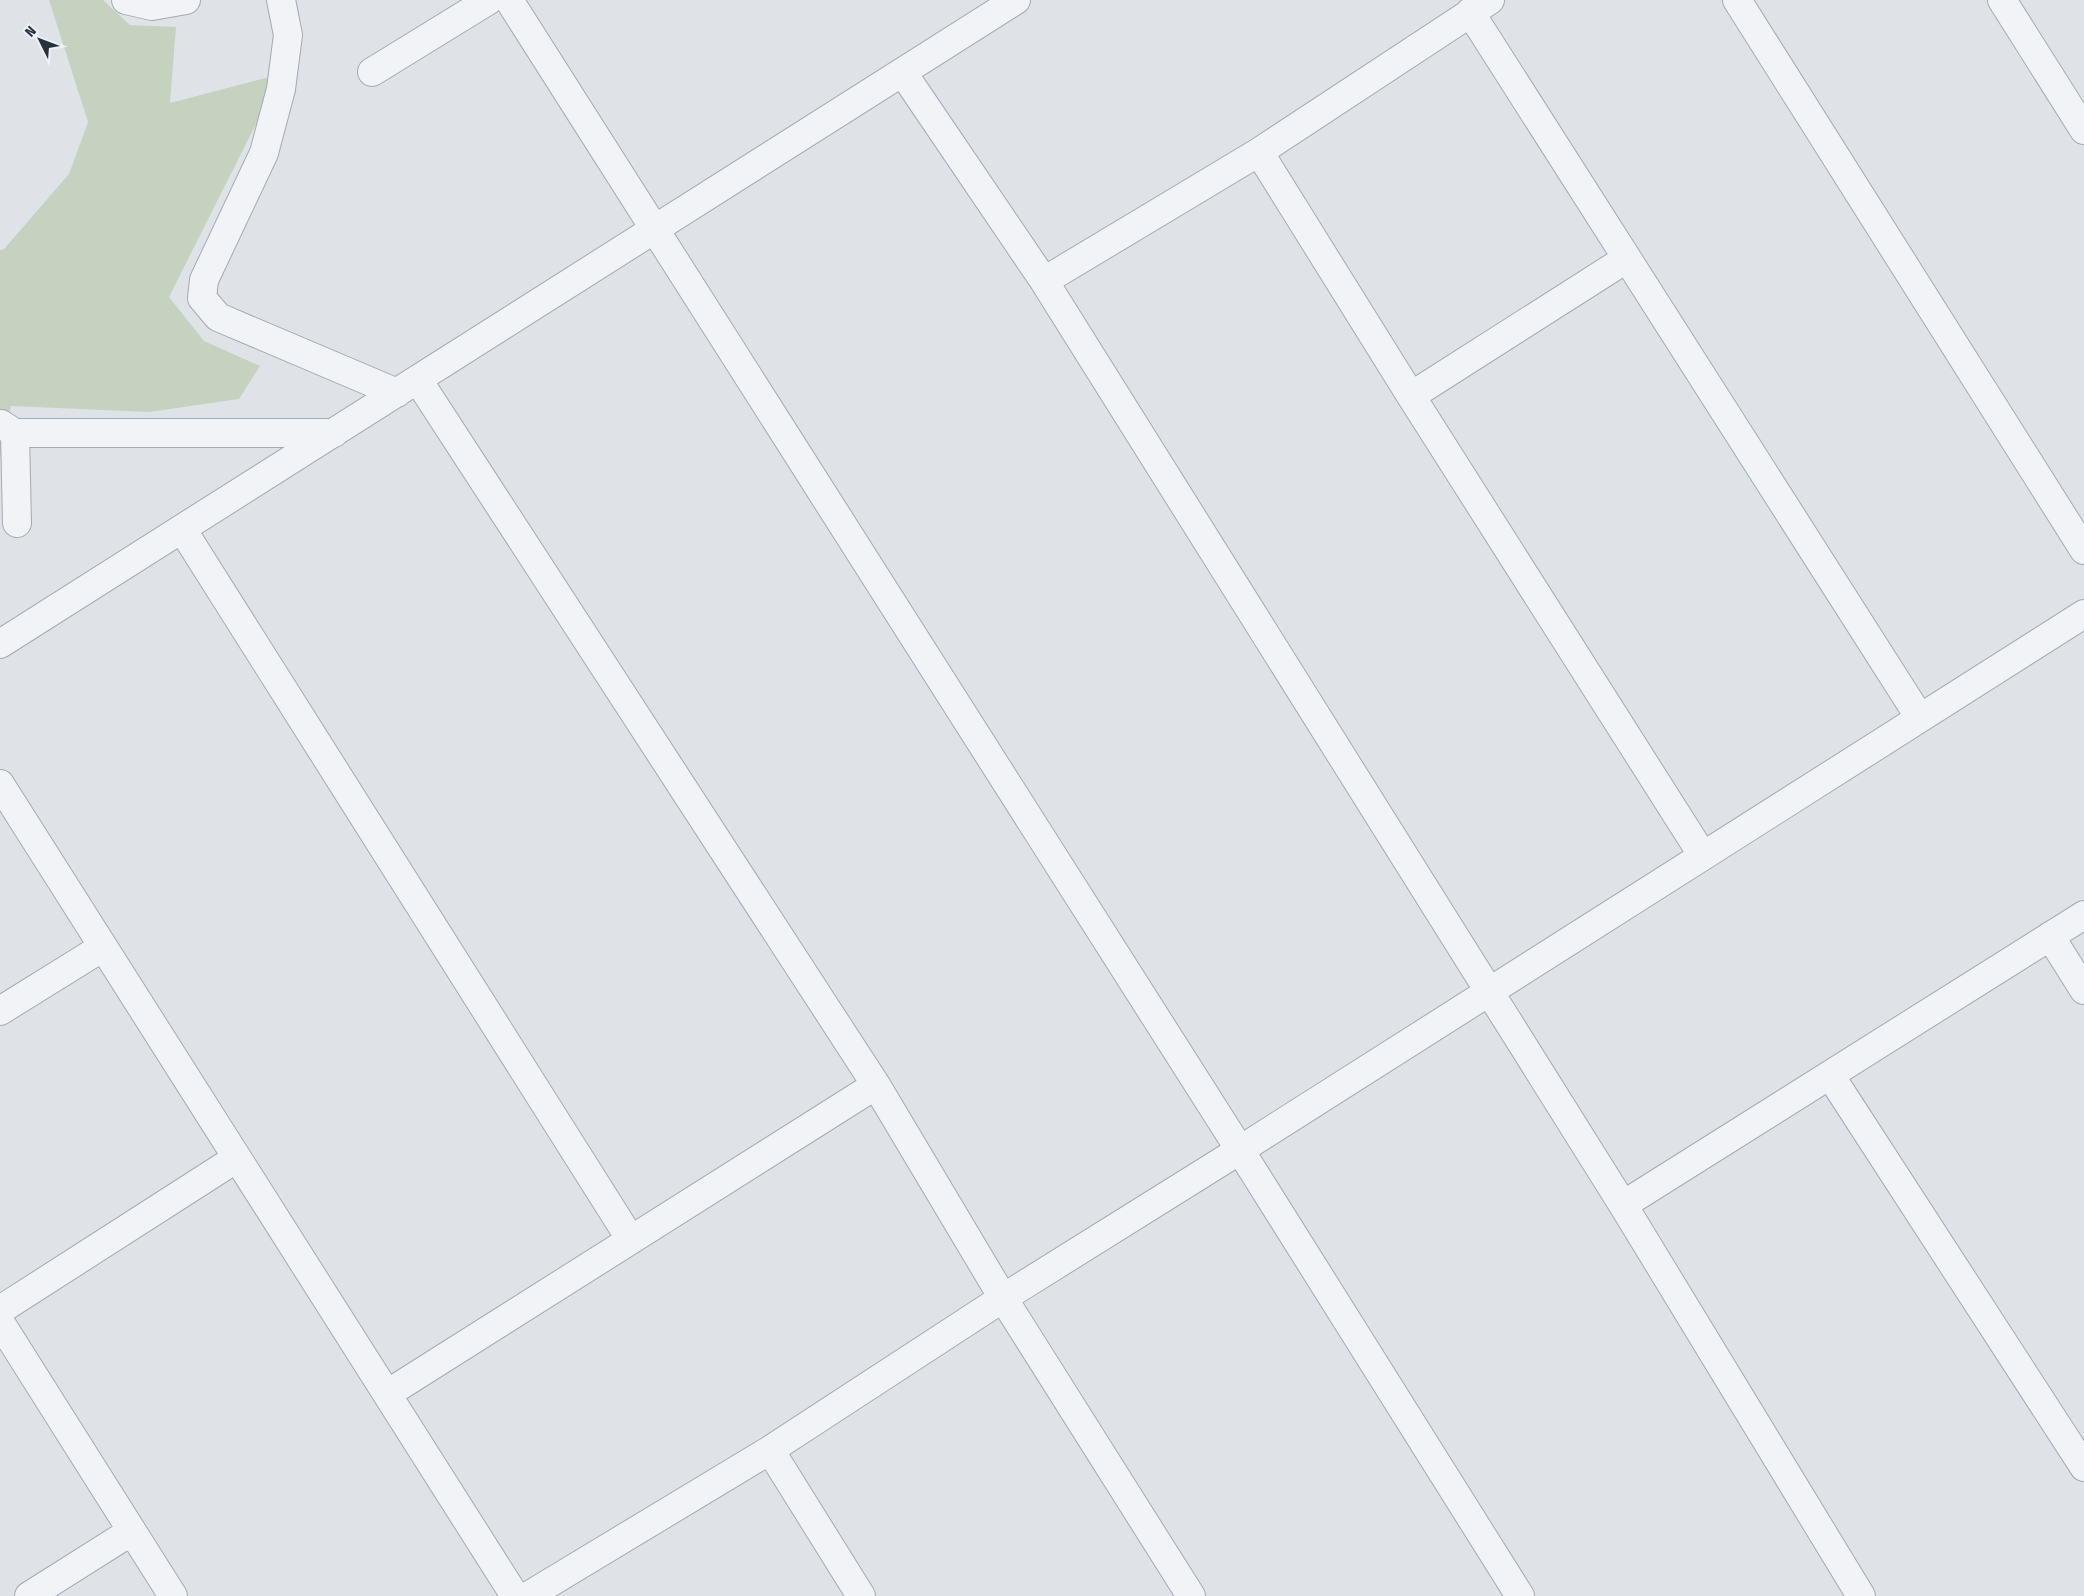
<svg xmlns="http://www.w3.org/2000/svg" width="2084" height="1596" font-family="'Fira Sans Condensed',sans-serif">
<rect width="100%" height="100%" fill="#dfe3e8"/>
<path fill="#c5d2c0" d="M49,0H103L130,25L176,27L170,103L269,77L259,118L169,297L204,341L260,366L239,399L149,412L11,406L0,458V250L4,249L69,174L88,122Z"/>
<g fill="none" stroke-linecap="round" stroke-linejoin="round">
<defs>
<path id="minor" d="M126,0L152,6L186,0
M281,0L288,35L281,89L264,153L204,280L202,298L218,317L397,393
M1737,0L2084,550
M2002,0L2084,130
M1470,12L1920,718
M903,73L1044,281L1623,1205L1861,1596
M1259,152L1411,396L1703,856
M1044,281L1259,152L1490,0
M418,380L876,1085L1003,1298L1191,1596
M1411,396L1626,259
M1,424L15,433L17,523
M15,433H334
M182,529L631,1240
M0,644L1016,0
M0,784L515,1596
M2050,936L2084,990
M0,1011L103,947
M1830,1075L2084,1467
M1623,1205L2084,915
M0,1310L237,1158
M0,1322L173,1596
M387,1394L876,1085
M770,1450L861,1596
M29,1596L132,1531
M528,1596L770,1450L1003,1298L1240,1150L2084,614"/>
<path id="tertiary" d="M509,0L1240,1150L1520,1596
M372,72L489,0"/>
</defs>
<use href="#minor" stroke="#a4aab2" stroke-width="30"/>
<use href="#tertiary" stroke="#a4aab2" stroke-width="30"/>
<use href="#minor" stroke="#f1f3f7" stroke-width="28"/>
<use href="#tertiary" stroke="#f1f3f7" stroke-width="28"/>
</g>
<g transform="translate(40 40) rotate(312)" stroke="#eef2f6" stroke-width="4" paint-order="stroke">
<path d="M0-4L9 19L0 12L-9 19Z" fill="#273140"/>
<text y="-8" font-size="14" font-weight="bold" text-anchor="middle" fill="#273140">N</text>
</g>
</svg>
